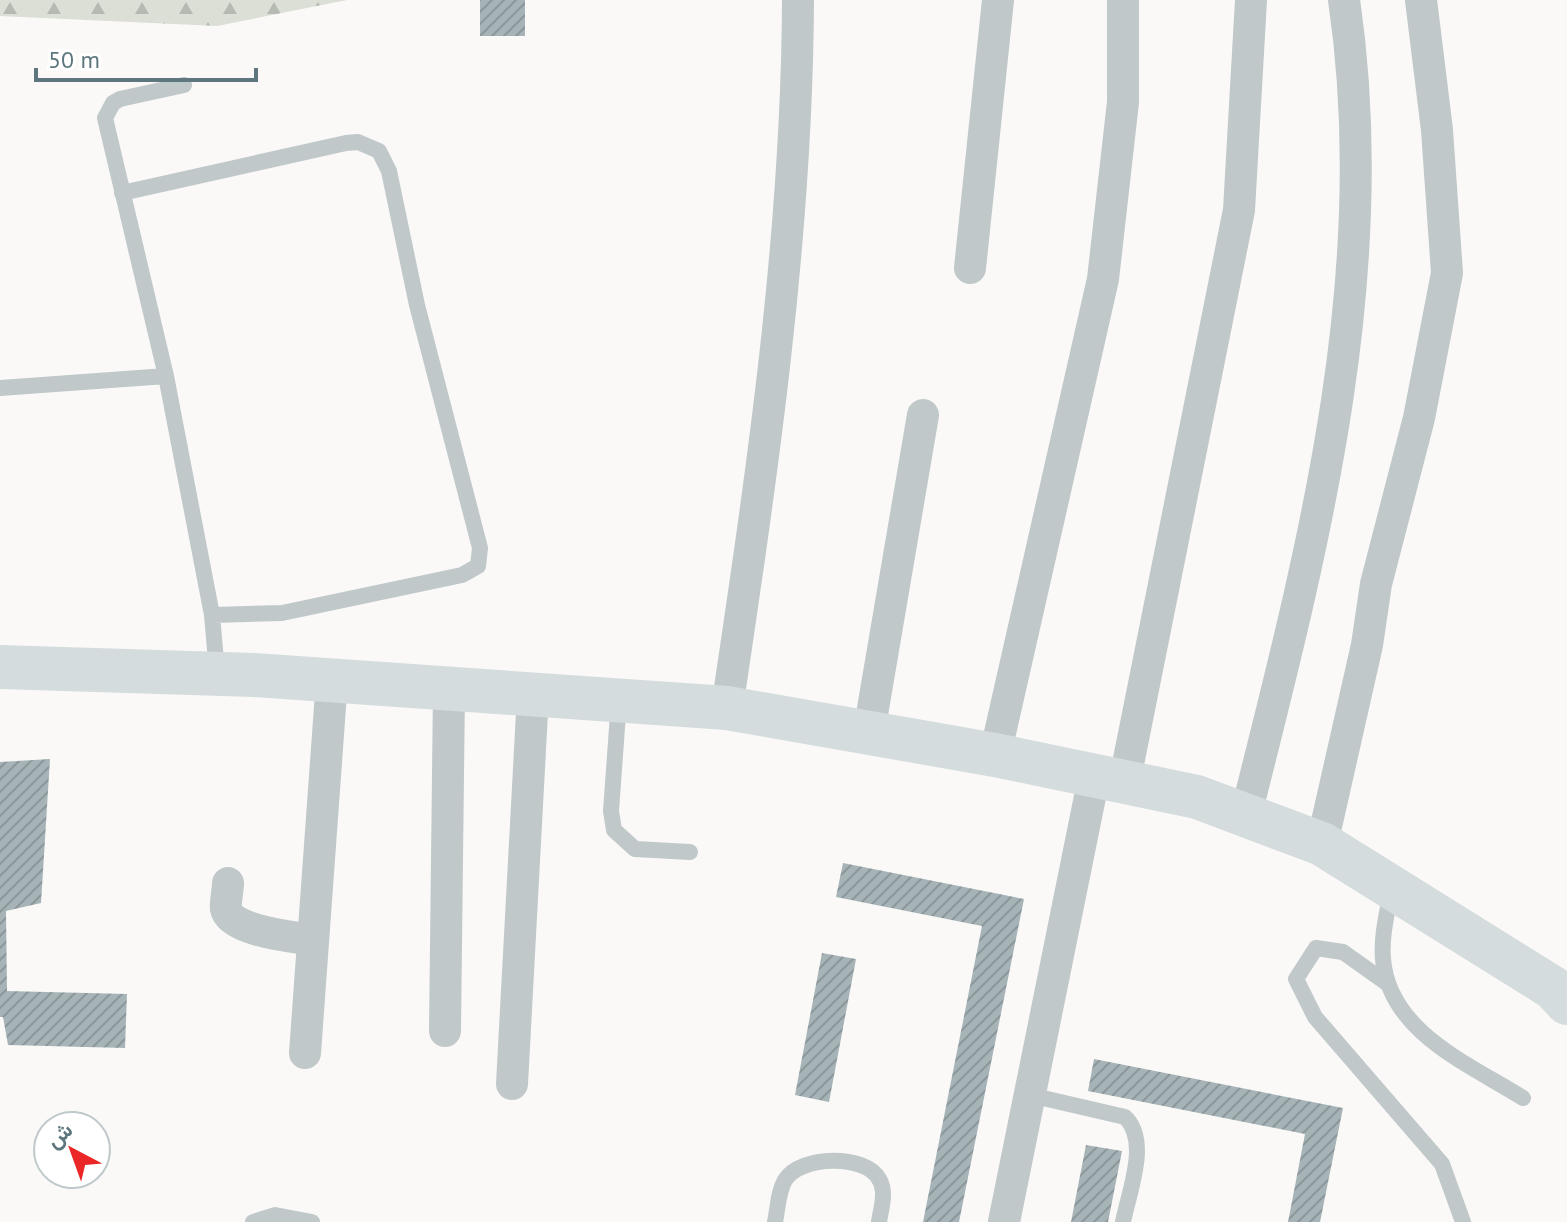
<svg xmlns="http://www.w3.org/2000/svg" width="1567" height="1222" font-family="'PT Sans',Vazirmatn,sans-serif">
<defs>
<pattern id="forest-firs" width="22" height="20" patternUnits="userSpaceOnUse" patternTransform="scale(2)"><rect width="22" height="20" fill="#dbdfd6"/><path d="M5 1l3.5 6h-7zM16 11l3.5 6h-7z" fill="#b5bab3"/></pattern>
<pattern id="building-hatch" width="6" height="6" patternUnits="userSpaceOnUse" patternTransform="scale(2)"><rect width="6" height="6" fill="#a7b4b7"/><path d="M-1 1l2-2M0 6l6-6M5 7l2-2" fill="none" stroke="#8b979a"/></pattern>
</defs>
<rect width="100%" height="100%" fill="#faf9f7"/>
<path fill="url(#forest-firs)" d="M0,0H347L217,26L0,16Z"/>
<path fill="url(#building-hatch)" d="M480,0H525V36H480Z
M50,759L41,903L6,911L7,991L127,994L125,1048L8,1045L3,1017H0V762Z
M843,863L1024,899L959,1222H923L982,926L836,897Z
M822,953L856,959L829,1102L795,1095Z
M1094,1059L1343,1108L1320,1222H1288L1305,1134L1088,1091Z
M1086,1145L1122,1151L1108,1222H1071Z"/>
<g fill="none" stroke-linecap="round" stroke-linejoin="round">
<path stroke="#c0c8ca" stroke-width="16" d="M184,85L120,99L113,103L105,118L166,376L212,615L217,672
M122,193L346,143L358,142L379,151L389,171L417,305L480,548L478,566L462,575L282,613L212,615
M0,388L166,376
M619,700L611,811L614,830L635,849L690,852
M1391,891C1387,914 1381,937 1383,959C1389,1032 1469,1064 1523,1098
M1388,984L1343,952L1316,948L1296,979L1315,1017L1442,1164L1463,1222
M1030,1095L1125,1117C1150,1141 1129,1191 1123,1222
M253,1222L275,1215L312,1222
M775,1222C778,1208 778,1192 785,1180C801,1155 865,1154 879,1179C887,1192 881,1208 879,1222"/>
<path stroke="#c0c8ca" stroke-width="32" d="M970,268L998,0
M727,708C762,473 797,238 798,0
M869,732L923,415
M995,755L1103,279L1123,102V0
M1124,784L1239,210L1251,0
M1246,814C1313,548 1385,276 1344,0
M1322,844L1367,645L1376,584L1419,418L1447,273L1437,130L1421,0
M228,883C228,891 225,901 226,909C230,931 294,937 313,940
M445,1031L449,689
M305,1053L332,679
M512,1084L533,694
M1004,1222L1094,777"/>
<path stroke="#d5dcdd" stroke-width="44" d="M0,667L254,675L727,708L995,755L1197,797L1322,844L1553,988L1567,1003"/>
</g>
<g transform="translate(72 1150) rotate(319)"><circle r="38" fill="#ffffff" stroke="#bfc9cb" stroke-width="2"/>
<path d="M0-6L14 30L0 20L-14 30Z" fill="#eb2626"/>
<text y="-12" font-size="22" font-weight="bold" text-anchor="middle" fill="#5e777e">ش</text>
</g>
<path d="M36 68v12h220v-12" fill="none" stroke="#5e777e" stroke-width="4"/>
<text x="48" y="68" font-size="24" fill="#5e777e" stroke="#ffffff" stroke-width="6" paint-order="stroke">50 m</text>
</svg>
